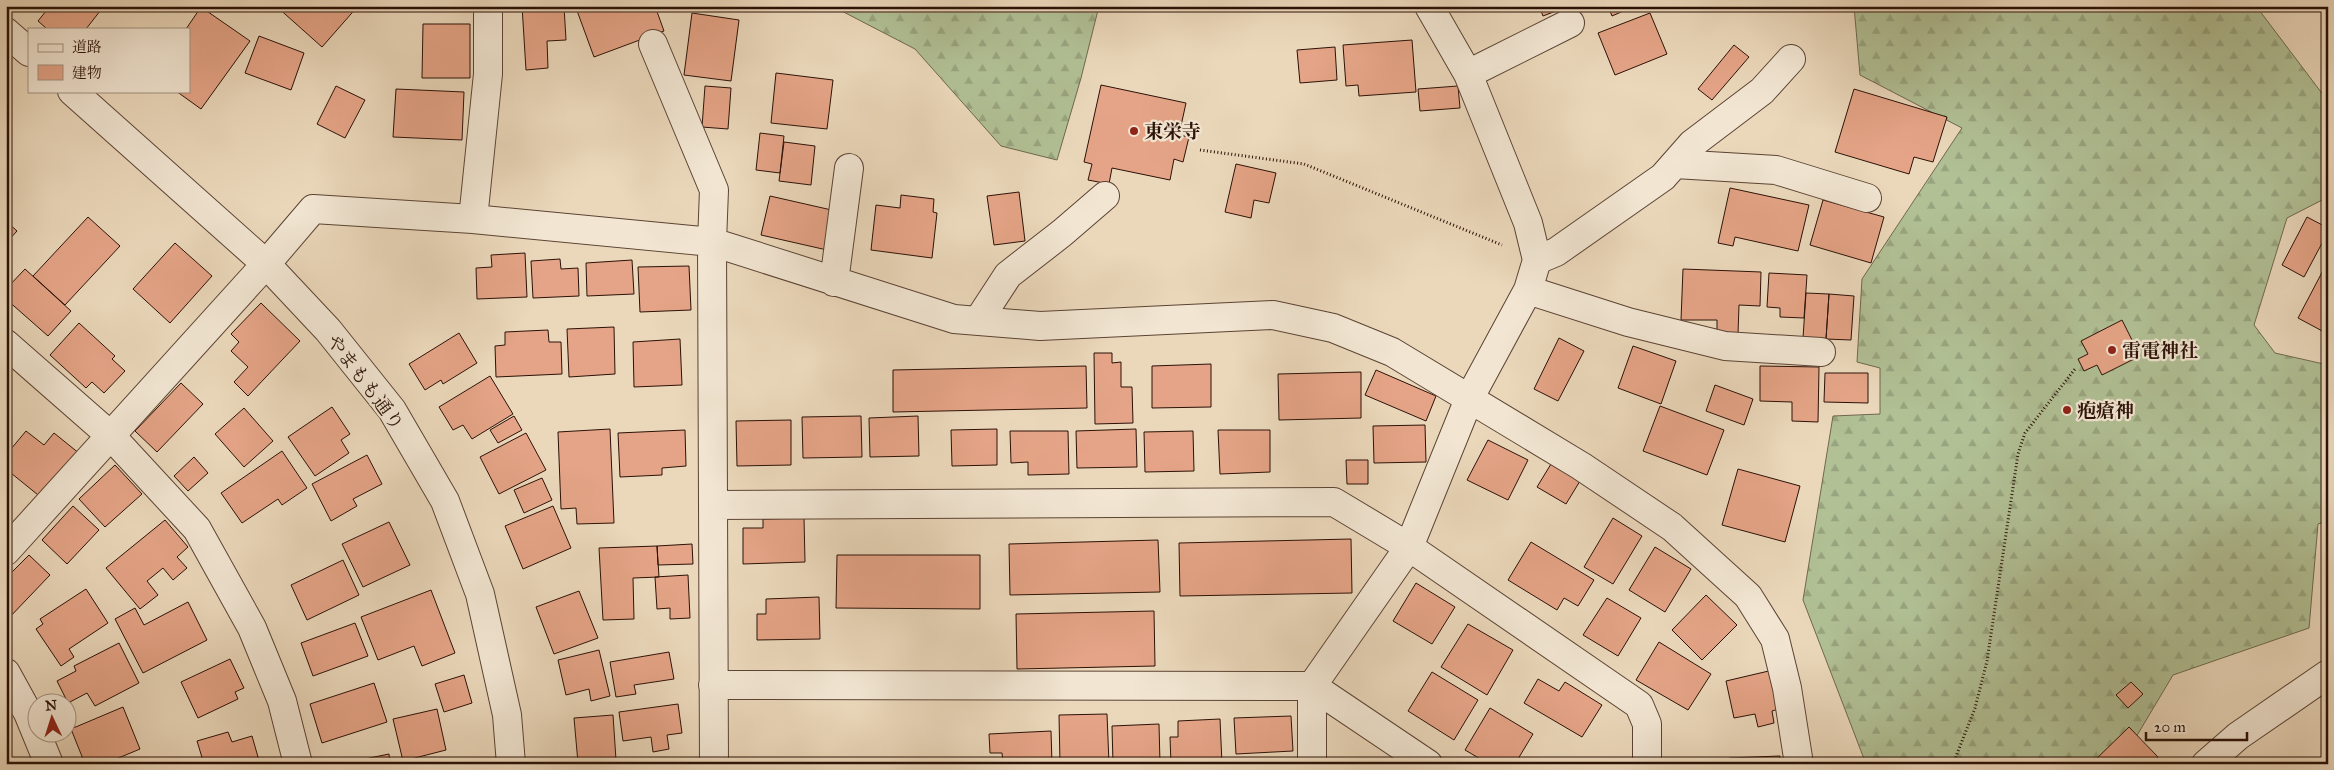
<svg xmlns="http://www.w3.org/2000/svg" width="2334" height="770" font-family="'IM FELL Great Primer','Noto Serif JP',serif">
<defs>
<pattern id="forest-firs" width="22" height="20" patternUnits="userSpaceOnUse" patternTransform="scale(1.25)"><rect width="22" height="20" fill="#b1c095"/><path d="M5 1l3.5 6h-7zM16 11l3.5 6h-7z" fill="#98a47f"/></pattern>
</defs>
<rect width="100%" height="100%" fill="#ebd8bb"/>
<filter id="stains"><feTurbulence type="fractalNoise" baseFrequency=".004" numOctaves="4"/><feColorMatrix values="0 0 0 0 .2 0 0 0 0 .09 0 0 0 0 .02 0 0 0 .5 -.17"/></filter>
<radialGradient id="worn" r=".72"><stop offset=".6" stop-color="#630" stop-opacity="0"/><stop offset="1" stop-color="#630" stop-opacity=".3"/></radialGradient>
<path fill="url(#forest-firs)" stroke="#6e684e" d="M832,6H1099L1081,78L1057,160L1001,146L915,49Z
M1854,6H2256L2324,96L2328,97V197L2287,218L2254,325L2275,353L2328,365V521L2318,524L2309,628L2173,675L2120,764H1866L1803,600L1833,416L1880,414V368L1857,362L1862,279L1962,128L1860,75Z"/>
<path fill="#e5a487" stroke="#2b1107" d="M50,6H104L86,29H47L38,21Z
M276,6H358L322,47Z
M522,6H564L566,40L547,41L548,68L526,70Z
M580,6H655L664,31L594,57L576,8Z
M1539,6H1569L1543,16Z
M1608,6H1635L1612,16Z
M201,7L250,41L201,109L176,91H189V29H186Z
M692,13L739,20L731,81L684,75Z
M1650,13L1667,54L1615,75L1598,33Z
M423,24H470V78H422Z
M259,36L304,53L291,90L245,73Z
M1412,40L1416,92L1359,96L1358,85L1346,86L1343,45Z
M1734,45L1749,57L1712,100L1698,89Z
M1335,47L1337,80L1300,83L1297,50Z
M776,73L833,80L827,129L771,123Z
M1101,85L1186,103L1179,135L1189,137L1183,162L1174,159L1170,180L1112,168L1109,184L1088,180L1092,164L1084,162Z
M336,86L365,100L345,138L317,124Z
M705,86L731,88L728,129L702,127Z
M1458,86L1460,108L1420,111L1418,89Z
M396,89L464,92L462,140L393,137Z
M1854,89L1947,117L1933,162L1914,157L1909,174L1835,152Z
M760,133L784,136L780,173L756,170Z
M784,142L815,146L811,185L779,181Z
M1236,164L1276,173L1269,203L1254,200L1251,218L1225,212Z
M1730,188L1809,205L1798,251L1735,237L1733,246L1718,243Z
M1019,192L1025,241L994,245L987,196Z
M901,195L934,199L933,212L937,213L932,258L871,250L876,205L900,208Z
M770,196L836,211L827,250L761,235Z
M1823,200L1884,217L1871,263L1810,245Z
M88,217L120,246L65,305L33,276Z
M2307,217L2328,228V232L2304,277L2282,265Z
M6,221L17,231L6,243Z
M175,243L212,276L170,323L133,289Z
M525,253L527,297L477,299L476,268L492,267L491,255Z
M560,259L561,269L578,268L579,296L533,298L531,261Z
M632,260L634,294L587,296L586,263Z
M2328,261V331L2326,333L2298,318Z
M689,266L691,310L640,312L638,267Z
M25,269L71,311L48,336L6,299V289Z
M1683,269L1761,272L1760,306L1739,305L1738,334L1717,333V320H1681Z
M1769,273L1807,275L1804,318L1780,317V308L1767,307Z
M1806,293L1829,294L1826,339L1803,338Z
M1829,294L1854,296L1851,340L1826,339Z
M261,303L300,341L248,396L234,382L248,367L231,351L239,342L231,334Z
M2122,320L2140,356L2102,375L2097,365L2084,371L2078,359L2088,354L2081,341Z
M79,323L115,356L112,359L125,371L104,393L92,382L86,388L50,355Z
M614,327L615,374L569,377L567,329Z
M548,330L549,342H561L562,374L496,377L495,346L505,345V332Z
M459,333L477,363L443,384L441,380L425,390L409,364Z
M1559,338L1584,351L1558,401L1534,389Z
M680,339L682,385L634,387L633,342Z
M1633,346L1676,361L1661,404L1618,388Z
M1094,353H1112V363L1121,362V387H1132L1133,423L1095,424Z
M1211,364V407L1152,408V366Z
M1086,366L1087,408L893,412V370Z
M1760,366L1819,367L1818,422L1792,421V402L1760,401Z
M1376,370L1436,396L1426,421L1365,395Z
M1361,372V418L1279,420L1278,374Z
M1825,373H1868V403L1824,402Z
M490,376L513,414L472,439L463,425L453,430L439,407Z
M181,383L203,404L157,452L135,431Z
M1715,385L1753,399L1744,425L1706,411Z
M1660,406L1724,430L1707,475L1643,451Z
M332,407L350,434L341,440L349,453L315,476L288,437Z
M244,408L273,441L244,467L215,434Z
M514,416L522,430L498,443L490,430Z
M861,416L862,457L803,458L802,417Z
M918,416L919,456L870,457L869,418Z
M791,420V465L737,466L736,421Z
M1425,425L1426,462L1374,463L1373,426Z
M610,429L614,523L577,524L576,508L561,509L558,432Z
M997,429V465L952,466L951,430Z
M1136,429L1137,467L1077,468L1076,431Z
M685,430L686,466L662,468V475L620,477L618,433Z
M1218,430H1270V472L1220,474Z
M26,431L44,445L54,433L80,454L43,499L6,469V455Z
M1010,431H1068L1069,474L1028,475V462L1011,463Z
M1193,431L1194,471L1145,472L1144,432Z
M526,433L546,470L499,494L480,457Z
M1488,440L1528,460L1508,500L1467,480Z
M282,451L307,488L282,505L278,499L242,523L221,493Z
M367,455L382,484L353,499L357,506L331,521L312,484Z
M194,457L208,473L188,491L174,476Z
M1346,460H1368V484H1347Z
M1551,464L1580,481L1566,504L1537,487Z
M115,465L142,494L105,527L79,499Z
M1738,469L1800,486L1785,542L1722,525Z
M542,478L552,500L524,513L514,490Z
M73,506L99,530L67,564L42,540Z
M553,506L571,548L523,569L505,526Z
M804,518L805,562L743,564V528H763V519Z
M1613,518L1642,536L1613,584L1584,567Z
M6,520L13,525L6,534Z
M165,520L188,547L177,557L187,568L173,580L163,568L147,581L158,595L140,609L106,568Z
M389,522L410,565L363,587L342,544Z
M1351,539L1352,593L1180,596L1179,543Z
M1158,540L1160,592L1010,595L1009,544Z
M1531,542L1594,580L1578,606L1564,598L1557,610L1508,580Z
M692,544L693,564L658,565L657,546Z
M657,546L659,577L633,578L634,619L603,620L599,548Z
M1655,547L1691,569L1665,612L1629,590Z
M29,555L50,575L6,621V578Z
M837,555H980V609L836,608Z
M343,560L359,595L307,620L291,585Z
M688,575L690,618L670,619V608L657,609L655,577Z
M1416,583L1455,607L1432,644L1393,621Z
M86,589L108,623L69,649L74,657L61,666L36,629L43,624L40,619Z
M431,590L455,653L422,666L414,646L378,660L361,617Z
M579,591L598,638L554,654L536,607Z
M1706,595L1737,625L1702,660L1672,630Z
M819,597L820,639L757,640V614H766V599Z
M1607,598L1641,618L1618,656L1583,635Z
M188,602L207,640L143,673L115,619L135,608L144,625Z
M1154,611L1155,666L1017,669L1016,614Z
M355,623L368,656L313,676L301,643Z
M1468,624L1513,650L1487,695L1441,667Z
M1659,642L1711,674L1688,710L1636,680Z
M119,643L139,683L95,706L87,693L68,703L57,681L76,671L74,666Z
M599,650L610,696L591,701L589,689L566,695L558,660Z
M669,652L674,679L634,685L636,694L616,697L610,662Z
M230,659L244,688L235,692L238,699L198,718L181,682Z
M1773,670L1782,708L1772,711L1774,723L1758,727L1755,714L1734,718L1726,681Z
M1432,672L1478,700L1454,740L1408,711Z
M464,675L472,703L444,712L435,684Z
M1538,679L1559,691L1565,682L1602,705L1582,737L1524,703Z
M2131,682L2143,694L2128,708L2116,695Z
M374,683L387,722L322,743L310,704Z
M678,704L682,733L667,735L669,749L653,752L651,737L623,741L619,712Z
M123,707L140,749L104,764H85L71,729Z
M1490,708L1533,734L1515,764H1489L1465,750Z
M437,709L446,750L403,761L393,719Z
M1107,714L1109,764H1060L1059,715Z
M613,715L616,760L578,763L574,718Z
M1291,716L1293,751L1236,754L1234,718Z
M1220,719L1222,764H1171L1170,737H1178V721Z
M1159,724L1160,764H1113L1112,726Z
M2129,727L2158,757L2151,764H2091Z
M1051,731L1052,764H1003L1002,753H990L989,734Z
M228,732L232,742L252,736L260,764H204L197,741Z
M389,754L390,764H340Z
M1780,756V764H1730L1729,758Z
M1283,759V764H1224V761Z
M1724,759V764H1676V761Z"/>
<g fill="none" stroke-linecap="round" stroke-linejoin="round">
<defs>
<path id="minor" d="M6,32L29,52
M653,44L714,190L712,242L714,764
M1468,74L1570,23
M72,91L266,264L328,330L392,410L445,501L480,594L507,715L511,764
M1675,164L1776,170L1867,198
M473,219L488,74V6
M1537,260L1556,252L1663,177L1692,144L1762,91L1791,59
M834,282L849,168
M1528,290L1628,322L1725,346L1821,352
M978,321L1008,275L1062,233L1105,196
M6,344L111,436L197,529L252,628L282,701L298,764
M713,505L1334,502L1409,547L1639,705L1647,724V764
M6,551L266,264L313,209L473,219L712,242L954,319L1040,326L1273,315L1333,328L1392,352L1581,466L1672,527L1748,596L1775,639L1787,688L1799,764
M6,673L28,713L49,764
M713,685L1312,686L1428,764
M1312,764V686L1409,547L1469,399L1528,290L1537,260L1528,223L1468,74L1429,6
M2206,764L2238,736L2328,674"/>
</defs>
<use href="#minor" stroke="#5b4334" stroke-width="30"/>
<path stroke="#2b1107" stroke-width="3" stroke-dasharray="1 2.5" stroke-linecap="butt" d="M1200,150L1304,164L1502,245
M1953,764L1975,708L1987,661L2018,454L2025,433L2075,369"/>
<use href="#minor" stroke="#f2e6d3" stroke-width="28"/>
</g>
<g fill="#8f2418" stroke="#f2e6d3" stroke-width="2">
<circle cx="1134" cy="131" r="5"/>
<circle cx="2112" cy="350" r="5"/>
<circle cx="2067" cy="410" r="5"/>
</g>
<g text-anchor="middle" stroke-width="4.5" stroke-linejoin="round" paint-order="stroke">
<g font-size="19" font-weight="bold" fill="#2b1107" stroke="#f2e6d3" text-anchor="start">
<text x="1144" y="138">東栄寺</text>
<text x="2122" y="357">雷電神社</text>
<text x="2077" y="417">疱瘡神</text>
</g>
<g font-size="19" fill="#2b1107" stroke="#f2e6d3">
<text transform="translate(366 382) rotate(53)" y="7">やまもも通り</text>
</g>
</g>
<rect width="2334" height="770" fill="none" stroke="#ebd8bb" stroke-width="25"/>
<rect x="8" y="8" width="2319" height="755" fill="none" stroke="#2b1107" stroke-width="2.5"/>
<rect x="12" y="12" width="2309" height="745" fill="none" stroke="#2b1107"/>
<rect x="28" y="28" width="162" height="65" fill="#f2e6d3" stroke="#a29181"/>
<rect x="38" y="44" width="25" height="8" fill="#f2e6d3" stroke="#a29181"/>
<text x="72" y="52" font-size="15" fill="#2b1107">道路</text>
<rect x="38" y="65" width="25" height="15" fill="#e5a487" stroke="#a29181"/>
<text x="72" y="78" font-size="15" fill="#2b1107">建物</text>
<g transform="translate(52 718) rotate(356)"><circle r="24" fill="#f2e6d3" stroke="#a29181"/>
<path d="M0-4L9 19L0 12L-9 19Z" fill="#8f2418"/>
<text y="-8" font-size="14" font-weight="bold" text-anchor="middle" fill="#2b1107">N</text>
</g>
<path d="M2146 732v8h101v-8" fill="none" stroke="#2b1107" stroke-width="2.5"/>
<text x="2154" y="732" font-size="15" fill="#2b1107" stroke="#f2e6d3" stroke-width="4" paint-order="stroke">20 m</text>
<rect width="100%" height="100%" filter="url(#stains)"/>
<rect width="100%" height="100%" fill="url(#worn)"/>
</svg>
